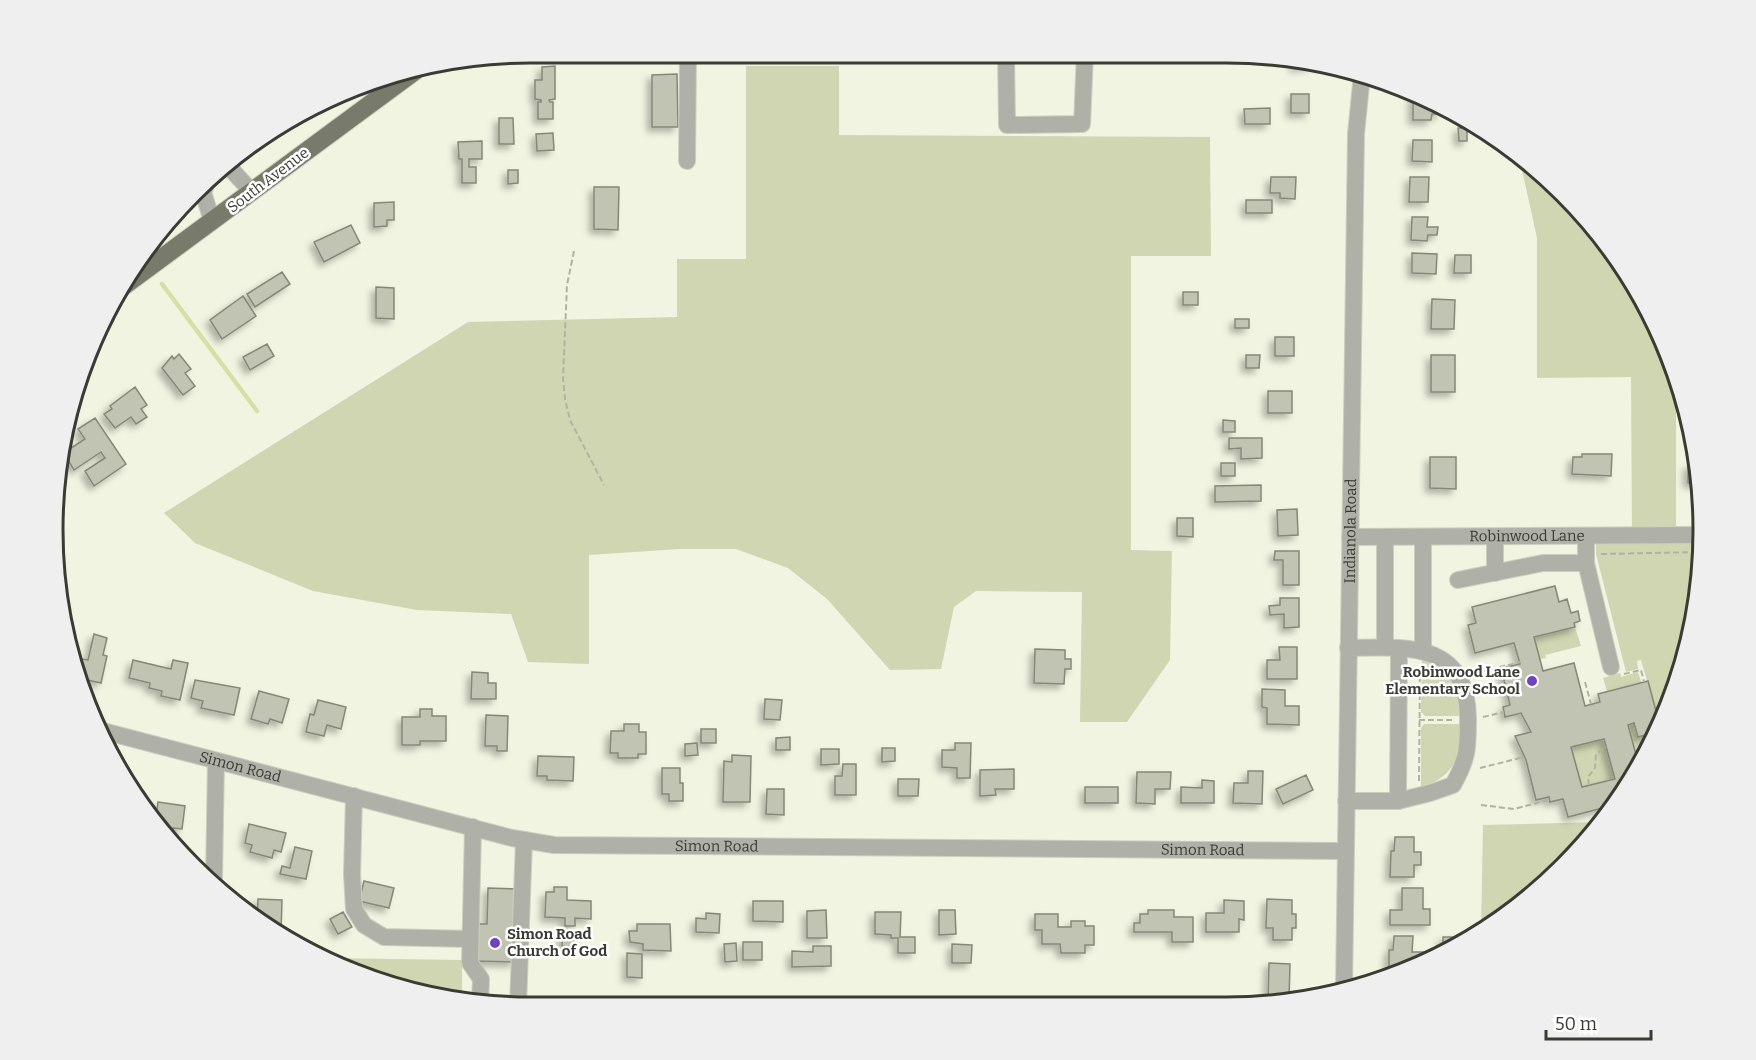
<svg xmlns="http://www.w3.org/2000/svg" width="1756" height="1060" font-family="Bitter,serif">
<defs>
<filter id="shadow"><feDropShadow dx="-4.5" dy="4.5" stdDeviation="3" flood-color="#0004"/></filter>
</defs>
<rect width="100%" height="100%" fill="#f1f4e1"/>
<path fill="#d0d6b2" d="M746,66H839V135L1210,137L1211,256H1131V550L1172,551L1170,660L1127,722H1080L1082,592L976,591L954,607L941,669L890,670L827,599L788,568L736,549H679L589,555V664L528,662L511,614L417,610L313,591L195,543L164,513L468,322L677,317V259H746Z
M1519,156L1564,193L1623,265L1667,348L1683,398L1676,399V535H1703L1694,623L1667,713L1660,726L1641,660L1637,661L1638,669L1626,672L1596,554V537L1632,536L1631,377L1537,378V238Z
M1575,627L1581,646L1545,655L1546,658L1540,659L1534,637Z
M1422,657C1448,669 1460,688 1462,716H1425L1421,712Z
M1638,672L1641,682L1607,691L1603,678L1620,673L1621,677Z
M1634,723L1638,737L1657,732L1639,766L1628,725Z
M1424,724H1462C1460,759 1455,775 1421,788V728Z
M1604,739L1615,779L1582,787L1571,747Z
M1600,822L1541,889L1481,932L1483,825Z
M327,958L462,960V999L376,982Z"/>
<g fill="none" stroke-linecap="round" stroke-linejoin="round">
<path stroke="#d6dfa5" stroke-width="4.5" d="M162,284L257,411"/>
</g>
<path fill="#c1c4b2" stroke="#858877" stroke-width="1.5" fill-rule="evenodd" filter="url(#shadow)" d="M1294,61L1311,64V66L1294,67Z
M555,66V99L549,100L550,102H553V119H538V102H541V100L535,99V80H542V67Z
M677,74L678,127H652V75Z
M1291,94H1309V113H1291Z
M1413,97H1419L1440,108V114H1432L1431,120H1413Z
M1270,108V124H1245L1244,109Z
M499,118H513L514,144H499Z
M1458,128H1467V141H1459Z
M553,133L554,150L537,151L536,134Z
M1413,140H1432V162L1412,161Z
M482,141V159H469V167H476V183H462V159H459L458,142Z
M508,170H518V183L508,184Z
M1271,177H1296L1295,199L1280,198V193H1270Z
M1410,177H1429L1428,202H1409Z
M594,187H619L618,230L594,229Z
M1246,200H1272V213H1246Z
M394,202V220H387V226L374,227V203Z
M1412,217H1428L1427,227H1438L1437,235H1428L1427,241L1411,240Z
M351,225L360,243L324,262L314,242Z
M1412,253L1437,254L1436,274L1412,273Z
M1455,255H1471V273H1454Z
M282,272L290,284L255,307L247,294Z
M376,287L394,288V319L376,318Z
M1183,292H1198V305H1183Z
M243,296L256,316L222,339L210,320Z
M1432,299L1455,300L1454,329H1431Z
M1235,319H1249V328H1235Z
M1275,337H1294V356H1275Z
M267,344L274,356L250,370L243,357Z
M179,354L191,369L185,373L195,386L183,395L162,368L172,356L174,359Z
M1246,355H1260L1259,368H1246Z
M1431,355H1455V392H1431Z
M135,387L147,405L141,409L147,417L136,424L131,417L115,428L104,414L112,409L110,406Z
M1268,391H1292V413H1268Z
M95,418L126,464L94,486L85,471L105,458L101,452L74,470L65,455V452L85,439L78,429Z
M1223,420L1235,421V432H1223Z
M1229,438H1262V458L1241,459V448L1229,449Z
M1582,454H1612L1611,476L1572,474L1573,457H1582Z
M1430,457H1456V489L1430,488Z
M1221,463H1235V476H1221Z
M1688,465H1697L1699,483H1688Z
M1261,485V501L1215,502V486Z
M1297,509L1298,535L1278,536L1277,510Z
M1177,518H1193V537L1177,536Z
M1275,551H1299V585H1283V560H1274Z
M1555,586L1559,602L1567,599L1571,613L1578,611L1580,621L1574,623L1575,627L1534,637L1543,671L1574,663L1585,706L1600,702L1598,694L1648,681L1660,726L1657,732L1638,737L1634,723L1628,725L1639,766L1623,796L1614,805L1568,817L1563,799L1550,802L1549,797L1536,800L1526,760L1515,736L1531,732L1521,713L1505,717L1503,707L1510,705L1501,668L1520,664L1514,643L1475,653L1468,625L1476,623L1472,607ZM1604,739L1615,779L1582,787L1571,747Z
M1280,598H1299V627L1284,628V614L1270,615L1269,606L1280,605Z
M94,634L107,638L103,655L107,656L101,683L78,678L82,659L88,660Z
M1279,647H1297V679H1267V660H1280Z
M1035,649L1065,650V659H1071V669H1065L1064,684L1034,683Z
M133,660L171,669L173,660L188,663L180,700L161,696L162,691L149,688L150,683L129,678Z
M472,672L488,673V683H496V699H471Z
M195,680L240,688L234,715L201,708L203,701L191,698Z
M1262,689L1285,690V706H1299V725L1267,724V708L1262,707Z
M259,691L289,699L282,723L270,719L268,724L251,719Z
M765,699L782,700L780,720L764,719Z
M318,700L346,707L341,729L327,725L324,736L306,732L310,714L314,715Z
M420,709H432V716H446V741H420V745H402V717H420Z
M486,715L508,716L507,751H497V746H485Z
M624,724H639V732H646V754H638V758H618V753H610L611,731H624Z
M701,729H716V743H701Z
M790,737V750H776V738Z
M697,743L698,755L685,756V744Z
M955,743H971L970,778H957V768L942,767V750H955Z
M882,748H895V761L882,762Z
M821,749H839V764L821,765Z
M732,755L751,756L750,802H723L724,761L732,762Z
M538,756L574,757L573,781L547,780V776H537Z
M843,764H856V795H835V776H842Z
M662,768H680V783H683V801H669V794H662Z
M1014,769V789H995L996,795L980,796V770Z
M1248,771H1263L1262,804L1233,803L1234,783H1248Z
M1137,772H1171L1170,789H1155V804L1136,803Z
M1306,775L1313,790L1283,804L1276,789Z
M898,779H919L918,796H898Z
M1202,780L1214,781V803H1181V787L1202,788Z
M1085,787H1118V803H1085Z
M767,789H784V815L766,814Z
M139,798L148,799L147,812Z
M158,802L185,806L182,829L173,828L171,840L158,827V825L155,824Z
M249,824L286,833L281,852L274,850L272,858L250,852L252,845L245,843Z
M1395,837H1414V852H1421V865H1414V877H1390L1391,851H1394Z
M295,847L312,851L306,879L280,874L282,866L290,868Z
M364,881L394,888L389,908L359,901Z
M554,887H567V900L591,901V919L575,918V926H565V918L545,917L546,892H554Z
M488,888L517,889L515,962L474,961L475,924H487Z
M1402,888H1423V909H1430V925H1390V910H1402Z
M258,899L282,900L281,933H276L265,927V924H262L257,920Z
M1267,899L1292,900V914H1296V928H1292V940H1273V928H1266Z
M1224,900L1244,901V920L1239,919V932H1206V913H1224Z
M753,901H783V922L753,921Z
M826,910L827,938H807V911Z
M939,910H955L956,934L939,935Z
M1148,910H1174V917H1193V942H1172V932H1134V923H1140V914H1148Z
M343,912L352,927L338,934L330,919Z
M875,912H901L900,937H915V953H898V938H891V935L875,934Z
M706,913L720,914L719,933L696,932V918L706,919Z
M1035,914H1058V927H1071V921H1085V926H1094V945H1085V953H1061L1060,944H1042V930H1035Z
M637,924H670L671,951L643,950V944L630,942L629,931H637Z
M563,932H574V947L562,946Z
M1394,936H1413L1412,952H1432V958L1395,975H1389V950H1393Z
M1443,937H1460L1459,946L1455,948H1443Z
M743,942H762V960H743Z
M736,943L737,961L725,962L724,944Z
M952,944L972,945L971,963H952Z
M813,946H831V966L792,967V951L813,952Z
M627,953L642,954V978L627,977Z
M1269,963L1290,964L1289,1000L1268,1001Z
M980,1001L1021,1002V1006H980Z
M937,1004H966V1006H937Z"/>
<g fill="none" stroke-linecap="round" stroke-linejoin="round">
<defs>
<g id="minor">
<path d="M1006,53L1007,125L1082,124L1085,53"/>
<path d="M687,161L688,53"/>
<path d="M221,170L229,167L252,192"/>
<path d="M205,188L203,192L212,221"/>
<path id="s1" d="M1350,537L1703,535"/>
<path d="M1495,537V573"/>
<path d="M1586,537V563L1611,667"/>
<path d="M1423,538V651"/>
<path d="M1458,580L1543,563H1586"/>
<path d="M1385,647V537"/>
<path id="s2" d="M103,731L512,838L554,845L1345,851"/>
<path d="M354,796L352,875L354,909L364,925L384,937L470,939"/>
<path d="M1346,801H1398L1430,793L1453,785C1468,758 1468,749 1468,718C1467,641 1407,647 1348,648"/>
<path d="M1398,801L1399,648"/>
<path d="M473,827L470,963L481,979L480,1003"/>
<path d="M214,879L216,761"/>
<path id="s3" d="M1344,989L1356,134L1362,74"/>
<path d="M518,1006L524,840"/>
</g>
<path id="major" d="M121,288L415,71"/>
</defs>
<use href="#minor" stroke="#cccfbe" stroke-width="18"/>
<use href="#major" stroke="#cccfbe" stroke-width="20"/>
<path stroke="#b0b3a4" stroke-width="2" stroke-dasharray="6 3" stroke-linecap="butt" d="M574,251L567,285L563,379L565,399L570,420L604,485
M1601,554L1701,552
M1473,674L1520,662
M1624,674L1641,670L1644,682
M1585,682L1591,704
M1483,717L1504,712
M1419,720H1452
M1480,768L1524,757
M1419,781L1420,667
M1589,785L1588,777L1595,768L1596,754L1606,747
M1481,805L1514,809L1549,800"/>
<use href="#minor" stroke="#afb0a8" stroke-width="16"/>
<use href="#major" stroke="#787a6c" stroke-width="18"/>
</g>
<g fill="#6d44bc" stroke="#fff" stroke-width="2">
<circle cx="1532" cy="681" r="6"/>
<circle cx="495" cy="943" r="6"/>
</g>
<g text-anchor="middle" stroke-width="5" stroke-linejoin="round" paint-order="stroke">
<g font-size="15" fill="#3a3c34" stroke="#fff">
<text transform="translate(268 180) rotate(-37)" y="5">South Avenue</text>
<text dy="5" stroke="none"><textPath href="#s3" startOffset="458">Indianola Road</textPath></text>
<text dy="5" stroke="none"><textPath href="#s1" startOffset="177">Robinwood Lane</textPath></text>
<text dy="5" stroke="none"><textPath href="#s2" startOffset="142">Simon Road</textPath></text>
<text dy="5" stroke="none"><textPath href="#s2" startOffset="628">Simon Road</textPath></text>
<text dy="5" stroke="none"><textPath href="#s2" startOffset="1114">Simon Road</textPath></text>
</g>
<g font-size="15" font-weight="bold" fill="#3a3c34" stroke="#fff" text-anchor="end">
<text x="1520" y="677">Robinwood Lane<tspan x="1520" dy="17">Elementary School</tspan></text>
<text x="507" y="939" text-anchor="start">Simon Road<tspan x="507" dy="17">Church of God</tspan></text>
</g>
</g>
<path d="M0 0H1756V1060H0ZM530 63H1226A467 467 0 0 1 1693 530V530A467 467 0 0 1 1226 997H530A467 467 0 0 1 63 530V530A467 467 0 0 1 530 63Z" fill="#efefef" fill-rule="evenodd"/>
<path fill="none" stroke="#3a3c34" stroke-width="3" d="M530 63H1226A467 467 0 0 1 1693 530V530A467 467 0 0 1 1226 997H530A467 467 0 0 1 63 530V530A467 467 0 0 1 530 63Z"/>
<path d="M1546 1030v9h105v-9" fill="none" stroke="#3a3c34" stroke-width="3"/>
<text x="1555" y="1030" font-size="18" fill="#3a3c34" stroke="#ffffff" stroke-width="4.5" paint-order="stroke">50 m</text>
</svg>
